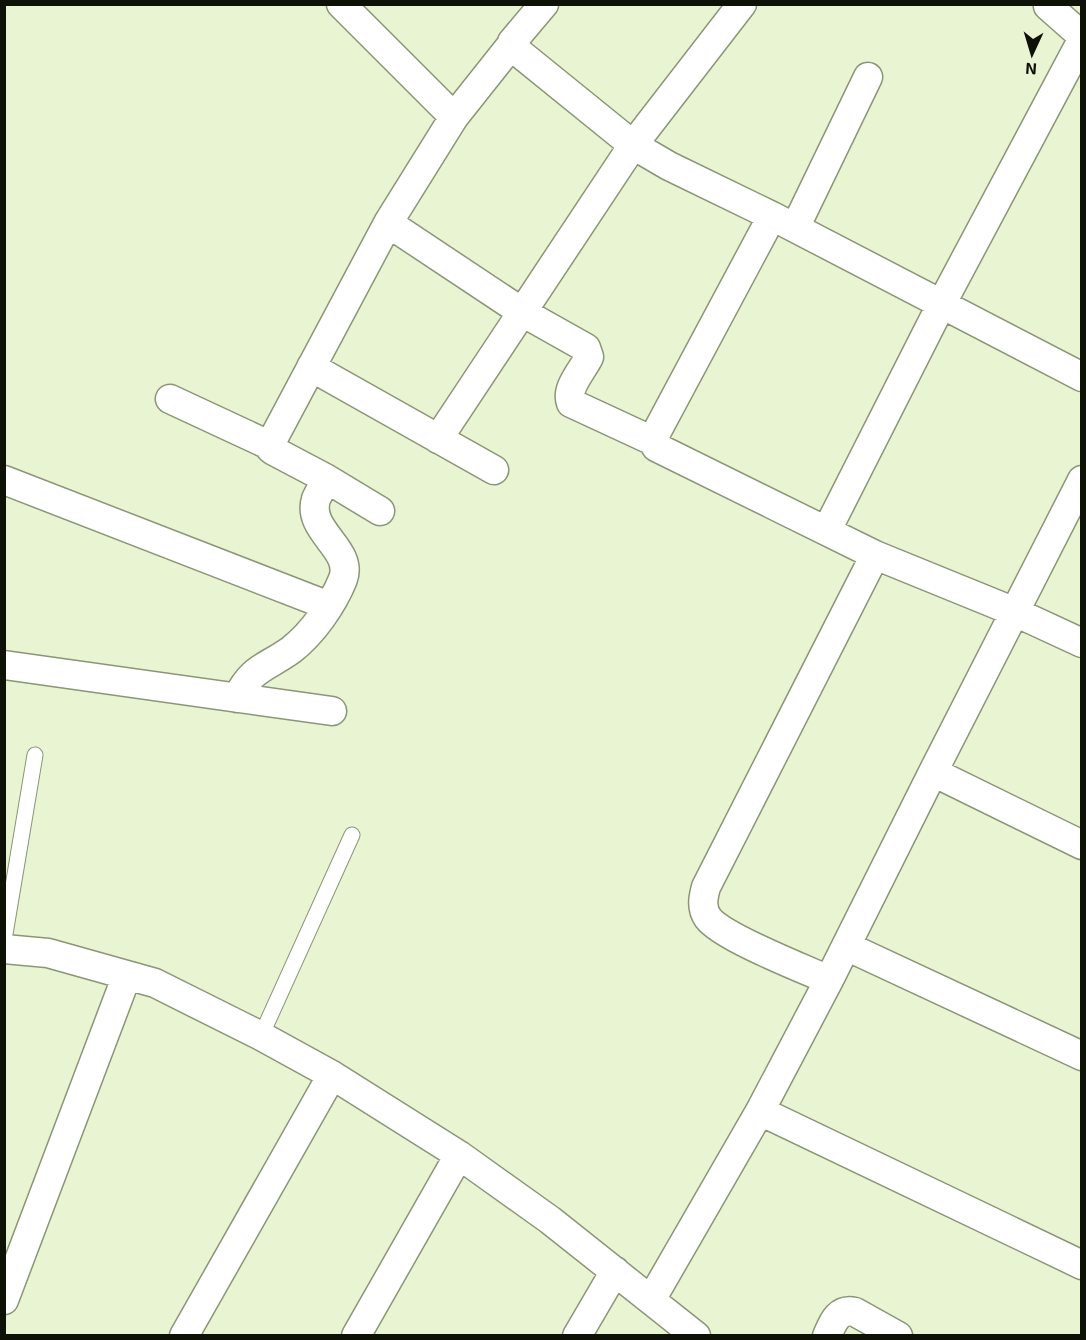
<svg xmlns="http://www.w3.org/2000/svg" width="1086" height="1340" font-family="'Exo 2',sans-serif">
<rect width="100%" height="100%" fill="#e9f4d2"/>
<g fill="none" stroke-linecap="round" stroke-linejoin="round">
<defs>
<path id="lane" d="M4,940L35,755
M261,1036L352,835"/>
<path id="street" d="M341,4L454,117
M544,4L512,42V47L633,145L669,166L772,216L1082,377
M1048,6L1082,36
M772,216L655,435L653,441L656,447L875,555L1015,612L1082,643
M388,223L522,312L586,348L589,357C583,370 565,388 571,403L653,441
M795,228L868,77
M311,367L494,470
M170,399L271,446
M438,439L633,145L742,4
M4,480L329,606
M380,511L327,479L274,451L271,449L272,441L388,223L454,117L512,44
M827,530L942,303L1082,40
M4,665L332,711
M237,698C252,667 266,668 291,650C313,633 333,604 343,579C354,549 306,531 316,499C319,492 324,485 327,479
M933,772L1082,480
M846,946L1082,1056
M4,949L48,953L155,983L261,1036L332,1075L459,1155L550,1220L696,1336
M829,980C804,969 722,937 708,918C701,908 703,898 706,887L875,555
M760,1111L1082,1265
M4,1300L127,975
M651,1300L760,1111L829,980L933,772L1082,845
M184,1336L332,1075
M356,1336L459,1155
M577,1336L615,1271
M827,1336C833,1322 838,1308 855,1312L898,1336"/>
</defs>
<use href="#lane" stroke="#8b9577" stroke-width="17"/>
<use href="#street" stroke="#8b9577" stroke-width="31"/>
<use href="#lane" stroke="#fff" stroke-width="15"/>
<use href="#street" stroke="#fff" stroke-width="28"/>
</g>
<rect width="1086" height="1340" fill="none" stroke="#0d1106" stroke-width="12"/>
<g transform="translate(1032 54) rotate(184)" stroke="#e9f4d2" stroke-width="4.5" paint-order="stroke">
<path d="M0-4.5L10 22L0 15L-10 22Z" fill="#0d1106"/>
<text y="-9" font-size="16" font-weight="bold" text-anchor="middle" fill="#0d1106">N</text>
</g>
</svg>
